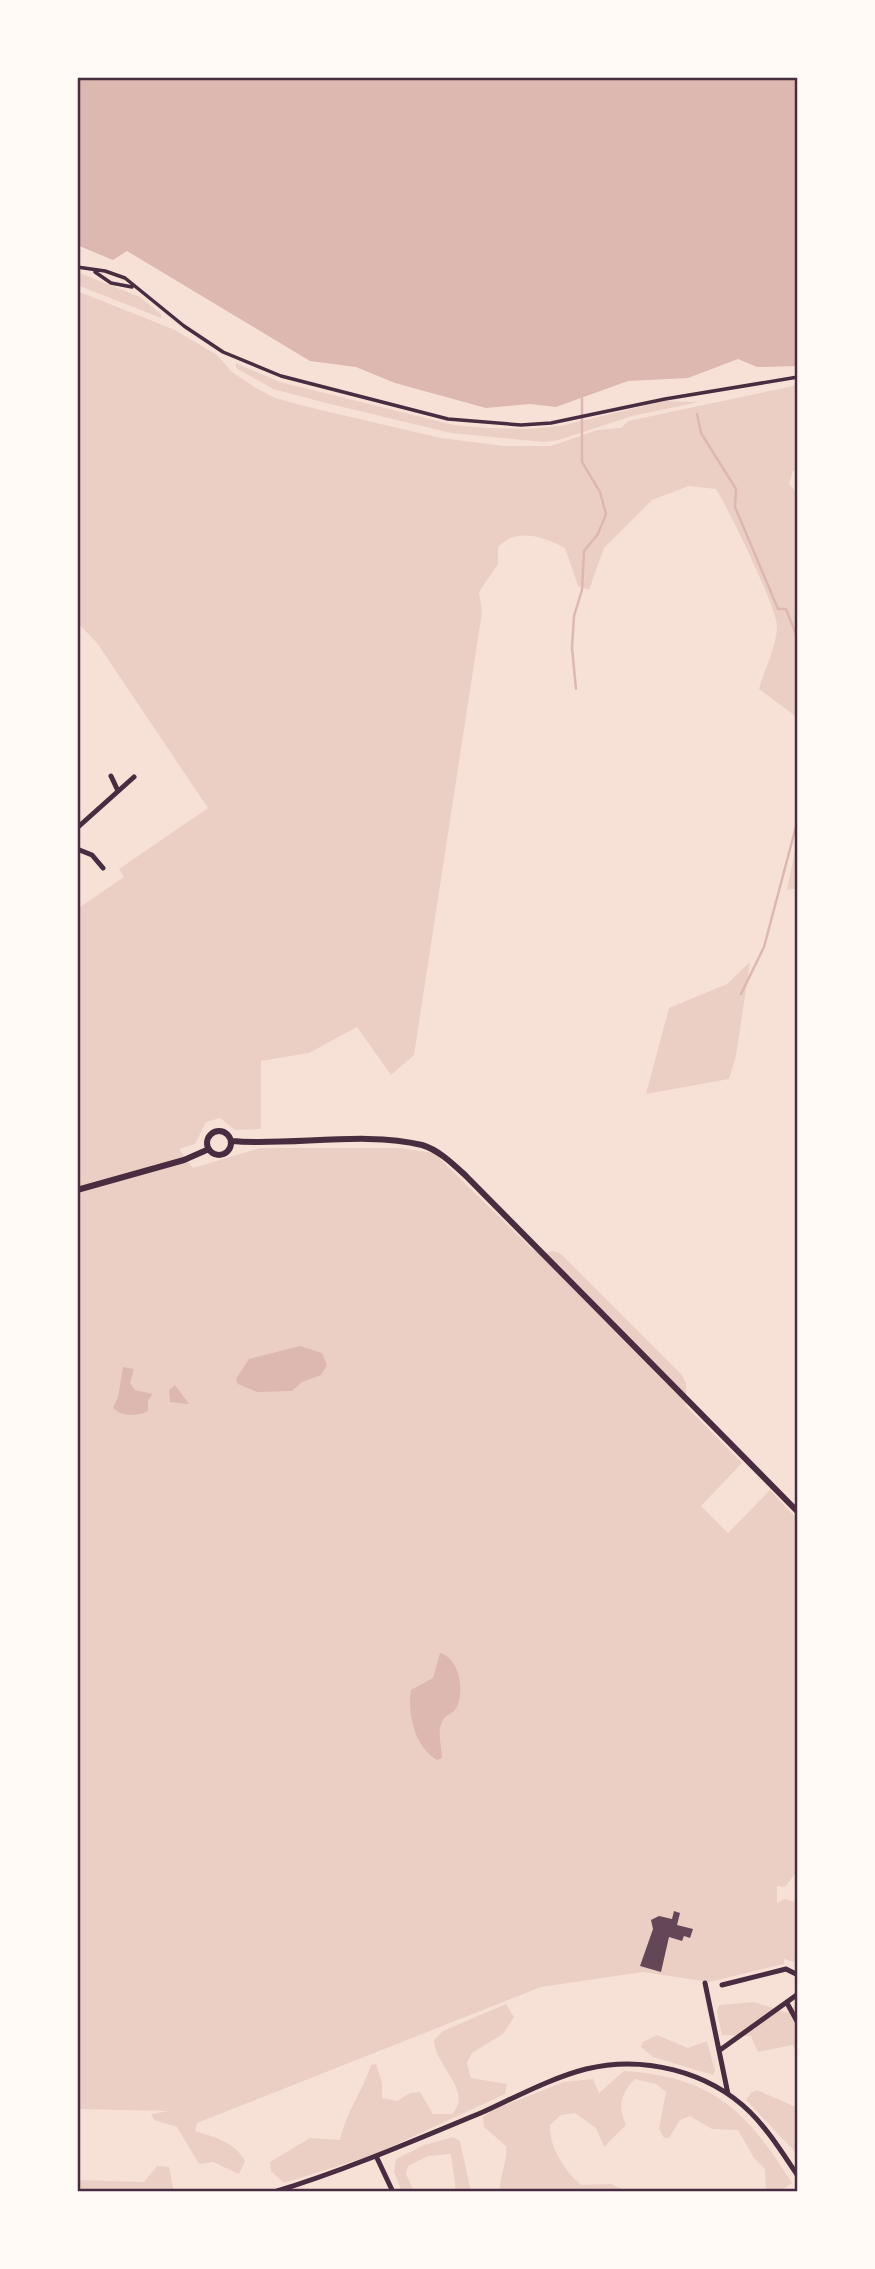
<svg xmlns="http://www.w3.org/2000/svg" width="875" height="2269" font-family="'Zilla Slab',serif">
<rect width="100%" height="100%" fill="#f7e1d7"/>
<path fill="#ebcfc5" d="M77,272L140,297L161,314V318L77,285Z
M77,291L175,330L217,355L232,372L256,388L275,398L312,408L441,438L504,446H551L597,430L621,428L628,421L798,385V470L793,471L789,484L798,494V718L759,689C765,668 776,648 777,627C778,610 727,506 716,489L689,486L652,500L604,548L589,590L578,586L565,548C544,537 517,527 498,547V564L479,592L482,612L414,1055L391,1075L357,1027L309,1053L261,1061V1129L235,1130L220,1118L206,1122L195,1144L179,1149L193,1168L260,1148H398L434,1153L533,1250L541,1254L553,1251L561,1254L682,1375L686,1383V1406L742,1463L701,1506L728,1533L770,1490L798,1520V1858L795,1874L785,1887L777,1886V1903L784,1899L798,1903V1963L784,1959V1964L709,1982L643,1972L541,1987L197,2123L195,2131C214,2137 235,2142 245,2161L239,2174L213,2162L199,2164L177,2127L154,2120L151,2114L169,2111L77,2109V909L124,877L119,869L208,808L97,643L77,622Z
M236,363L280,382L454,425L487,428L528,429L560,426L665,401L699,402L632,416L559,440L544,442L451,433L326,403L273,389L236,368Z
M798,835V888L787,890Z
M750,962L736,1056L729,1079L646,1094L669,1008L727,984Z
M754,2002L788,2013L798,2004V2052L792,2045L758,2052L751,2036L722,2035L717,2012L719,2005Z
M506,2004L514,2017L503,2034L472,2053L467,2063L471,2078L507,2084L505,2094L373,2155L284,2183L271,2171L270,2162L310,2138L340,2140C346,2112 362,2092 371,2065L376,2064L382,2083V2098L397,2101L410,2093L420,2092L433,2114H452C474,2091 434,2065 434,2040L443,2031Z
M657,2035L688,2048L707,2041L715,2071L713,2075L653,2057L641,2047L643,2042Z
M624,2071C713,2077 746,2110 792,2183L779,2192H766L765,2169L754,2158L738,2130L712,2129L690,2116L680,2120L669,2138H664L659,2129L666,2092L656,2084L635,2079C620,2094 618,2107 626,2125L604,2147L596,2128L575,2113L561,2115L550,2125C549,2147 565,2171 581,2185L611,2184L629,2192H500C499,2174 508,2164 506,2146L484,2127L483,2117L493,2110L564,2082L593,2079L599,2093Z
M757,2090L798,2108V2155L746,2100L751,2093Z
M453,2137L460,2141L471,2192H456L451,2154L428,2156L408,2166L406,2174L414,2192H402L394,2172L396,2159L424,2145Z
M157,2166L169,2167L174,2192H77V2180L144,2182Z"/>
<path fill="#dcb8b0" d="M77,77H798V366L757,367L738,359L688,378L628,381L556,407L530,404L486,408L395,383L356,367L310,361L127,251L113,260L77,245Z
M300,1346L322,1353L327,1365L321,1375L302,1382L292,1391L257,1392L238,1384L236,1379L249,1359Z
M123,1367L134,1369L130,1383L135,1390L153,1394L148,1400V1411C137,1417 121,1416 113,1408L118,1397Z
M175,1385L189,1404L170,1402L169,1390Z
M440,1653C460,1658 466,1694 455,1710C452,1714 445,1715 443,1720C436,1731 442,1746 442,1758L437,1760C415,1747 407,1714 411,1690L433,1678Z"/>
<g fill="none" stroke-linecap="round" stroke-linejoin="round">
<path stroke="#dcb8b0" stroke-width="2.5" d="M697,414L701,433L736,489L735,507L778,609H786L798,639
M576,689L572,648L574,616L582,590L584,551L598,534L606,514L600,492L582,462V398
M741,994L764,947L798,819"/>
</g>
<path fill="#644757" d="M674,1911L680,1913L677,1925L693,1929L690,1938L684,1936L682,1941L669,1937L661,1972L640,1966L653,1929L651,1920L659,1916L672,1919Z"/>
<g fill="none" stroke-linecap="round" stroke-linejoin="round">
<path stroke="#4a2c40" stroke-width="3.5" d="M77,267L105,271L125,278L184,326L223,352L281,376L448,419L521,425L551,423L665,399L798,377
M95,272L111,283L132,287"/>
<path stroke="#4a2c40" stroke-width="5" d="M111,776L118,791
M77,828L134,777
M77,849L92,855L103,868
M705,1983L728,2094
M722,1985L786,1969L798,1975
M787,2003L798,2023
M720,2050L798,1994
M377,2158L393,2192
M274,2192C346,2170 413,2141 483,2112C516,2097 551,2078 586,2069C643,2055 708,2071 750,2112C769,2131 783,2154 798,2176"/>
<path stroke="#4a2c40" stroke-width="6" d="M207 1143a12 12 0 1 1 24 0a12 12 0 1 1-24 0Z
M231,1141C291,1146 365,1131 422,1145C439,1150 454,1165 466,1176L798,1512
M77,1190L184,1160L209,1149"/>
</g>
<rect width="875" height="2269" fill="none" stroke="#fffaf5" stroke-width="158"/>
<rect x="79" y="79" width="717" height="2111" fill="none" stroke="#4a2c40" stroke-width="2.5"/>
</svg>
